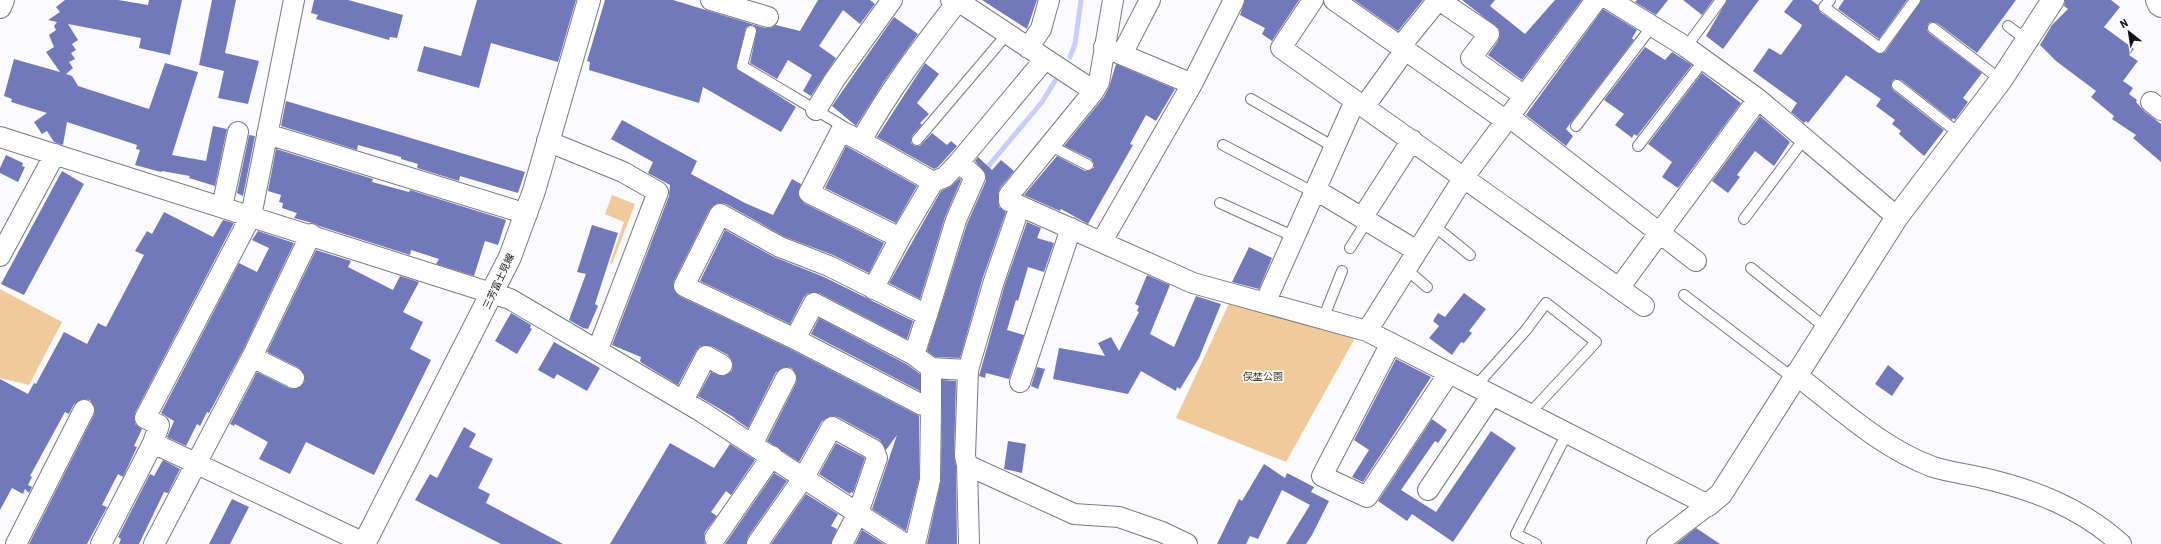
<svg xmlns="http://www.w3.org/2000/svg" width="2161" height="544" font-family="'Roboto Condensed','Noto Sans JP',sans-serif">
<rect width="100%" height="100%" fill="#fbfbfe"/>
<path fill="#f0ca9b" d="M612,195L635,204L612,264L610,263L624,222L605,214Z
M0,289L62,322L29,385L0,378Z
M1231,299L1355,338L1286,462L1176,418Z"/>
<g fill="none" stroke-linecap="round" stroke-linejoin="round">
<path stroke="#c7cef9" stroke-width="5" d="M1070,57L1075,44L1081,0
M985,170L1042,102L1055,81"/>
</g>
<path fill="#7279bb" d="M65,0H118L148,5L149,0H182L170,55L139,48L141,38L68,24L78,40L72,44L76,50L71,53L75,59L69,62L73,68L66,74L72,76L78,86L149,109L165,63L198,72L172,155L206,161L213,126L227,129L215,186L189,178L190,176L162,171L161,172L135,165L140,150L136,149L137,145L67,122L63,145L54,142L47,131L42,134L34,122L47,113L11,102L12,99L4,96L14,59L60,72L46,52L54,47L49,35L56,30L54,26L57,22L48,20L60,12L56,7Z
M212,0H236L225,53L259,61L248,104L218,98L224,71L199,65Z
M314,0H348L403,15L397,38L390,37L389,40L316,19L318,15L311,13Z
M477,0H576L558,62L491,43L479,88L417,71L424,46L461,56Z
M605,0H673L765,28H771L776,25L800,31L818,0H870L875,4L860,24L843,10L819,46L836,58L811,96L803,91L812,75L788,60L777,79L750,63L757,30L753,25L746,27L736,68L796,107L781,132L703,87L699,103L589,70L590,62L587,61Z
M982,0H1037L1027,29Z
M1245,0H1299L1272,41L1262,34L1265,28L1240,15Z
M1354,0H1423L1398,31Z
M1462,0H1495L1490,6L1525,34L1555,0H1582L1522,80L1488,55L1498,41L1500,35L1499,29Z
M1637,0H1668L1656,15L1635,2Z
M1683,0H1713L1702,15Z
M1727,0H1759L1723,49L1706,36Z
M1793,0H1811L1818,5L1820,12L1880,54L1885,52L1921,0H2016L1977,53L1937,23L1931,22L1928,24L1927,30L1929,33L1982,73L1963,98L1968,102L1955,120L1953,118L1952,120L1901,80L1895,79L1892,81L1891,87L1893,90L1944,130L1924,156L1899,134L1901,131L1892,124L1895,120L1876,106L1881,99L1846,75L1808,123L1806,121L1804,123L1791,112L1797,103L1753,71L1769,48L1781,55L1800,29L1802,25L1784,12Z
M1844,0H1907L1879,39L1838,9Z
M2065,0H2111L2120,7L2104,27L2134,49L2129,55L2138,61L2123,81L2133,88L2129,94L2137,100L2136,102L2144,111L2161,124V162L2133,138L2136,135L2112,119L2114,116L2091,97L2096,91L2056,61L2040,45L2052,25L2068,9L2064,6Z
M1603,9L1637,30L1632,38L1634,40L1566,129L1573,136L1566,146L1526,115Z
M894,17L918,34L885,80L856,126L832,106Z
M1645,47L1665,60L1672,52L1692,65L1637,136L1634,134L1632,138L1615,125L1624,114L1604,100Z
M925,63L939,74L917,103L929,114L920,123L922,125L912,136L911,143L915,146H920L932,133L947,145L951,141L957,146L938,167L934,169L877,137Z
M1116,64L1175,89L1156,121L1146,115L1130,144L1133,145L1088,224L1061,209L1060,211L1024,195L1057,156L1085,171L1094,168V164L1091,159L1064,146L1104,97L1109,87Z
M1702,73L1741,103L1678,188L1662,177L1672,162L1648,144Z
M286,101L525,172L518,193L460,176L459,181L417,168L418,164L401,159V157L358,145L357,150L281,126Z
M1760,116L1790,142L1774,166L1755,151L1737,175L1740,177L1728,193L1712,181Z
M622,120L697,161L691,174L745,203L773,215L792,179L801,184L798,194L804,203L884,243L869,273L833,255L785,237L726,204L719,203L710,209L674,281L673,287L679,296L790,349L919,416V479L906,531L872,509L897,435L886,450L880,440L838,417L831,416L822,421L799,462L767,441L796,383L797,377L792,368L785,367L776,372L748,428L735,419V418L698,396L711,372L723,376L732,371L733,364L728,355L711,346H700L696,351L678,385L642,363L640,361L641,357L612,345L669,196L670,185L648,173L653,162L611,139Z
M249,135L255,136L243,196L237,193Z
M846,146L917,186L896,223L825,188Z
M276,149L373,179L372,182L409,192L410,190L506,220L498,245L485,241L474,276L436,264L439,259L411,250L410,255L319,226L316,224L294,218L297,213L282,208L283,203L279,202L281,195L268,191Z
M6,155L23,163L22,166L25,167L18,182L0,173V168Z
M978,157L992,170L1001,160L1014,171L1000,188L998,194L999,207L1006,212L983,277L960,358L935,357L927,351L967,224L986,181V174L975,161Z
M62,171L84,184L24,295L1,284Z
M960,178L961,180L945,217L920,299L889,283L941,191L950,187Z
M164,212L213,237L223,220L234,223L135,413V424L142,429L134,446L137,447L123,477L118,474L102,505L107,507L87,544H29L94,415L95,409L90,400L83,399L74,404L69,414L65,412L30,476L32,477L28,485L32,487L29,493L25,489L23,494L12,488L0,510V379L28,394L34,383L36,384L64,332L87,344L98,323L106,327L144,255L135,251L147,231L152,234Z
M1027,222L1041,228L1037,238L1054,243L1044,272L1028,267L1018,301L1016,300L1007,330L1024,335L1009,379L986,373L985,378L979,376L1005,284Z
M592,225L618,233L595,304L598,306L588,329L583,328L569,320L586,274L577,272Z
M725,230L774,257L824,277L913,321L907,339L819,293H808L804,297L790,324L700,281Z
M258,231L294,243L242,352L209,413L207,412L200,426L197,424L186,446L167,437L174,421L161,413L239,263L257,272L269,248L252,240Z
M1249,247L1272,258L1259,289L1232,282Z
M316,250L351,261L348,267L393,290L400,276L419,282L403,312L423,322L410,349L431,360L374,475L306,442L290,474L259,459L268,442L235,424L234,426L230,424L257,372L289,388L295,389L304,383L305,377L299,368L267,352Z
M1147,275L1170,285L1150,334L1174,347L1196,296L1221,304L1199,358L1180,389L1177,387L1176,391L1141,371L1128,394L1053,379L1059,348L1105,356L1098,343L1111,337L1119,351L1139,312L1137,311L1139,306L1135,304Z
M1464,293L1486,309L1469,331L1472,333L1464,343L1461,342L1452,355L1429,338L1439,326L1433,321L1438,313L1445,317Z
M511,313L531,325L530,328L532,329L517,354L495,341Z
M819,318L908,365L920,374V391L811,334Z
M554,342L600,368L587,391L557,374L554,379L538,370Z
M1396,359L1431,377L1363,482L1352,477L1369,450L1354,440Z
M1888,365L1904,378L1892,396L1875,384Z
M1037,367L1045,369L1038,389L1031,386Z
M942,380L956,381L954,456L956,466L957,544H927L941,480Z
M1432,419L1447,430L1438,443L1435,441L1401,490L1436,512L1491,431L1516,448L1453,542L1412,514L1407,521L1378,501Z
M464,427L476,434L469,447L493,459L478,488L490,494L486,503L563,544H501L415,500L430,474L437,478Z
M1008,441L1026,444L1022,473L1004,469Z
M670,443L714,468L730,444L755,460L731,495L726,491L711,512L717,516L705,532L704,537L705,544H610Z
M836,443L865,458L853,493L851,492L850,494L819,474Z
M163,460L180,469L168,493L164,492L139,544H119L121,539L118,537L150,474L154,476Z
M1264,464L1285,478L1287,473L1314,487L1311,492L1329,501L1312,535L1306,544H1286L1310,505L1282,490L1258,539L1250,536L1246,544H1217L1239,499L1242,501Z
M774,473L787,481L748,537L746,544H725Z
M806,494L838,514L831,526L837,529L831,544H771Z
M232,499L249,507L230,544H209Z
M1696,528L1720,544H1676Z
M862,530L884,544H855Z"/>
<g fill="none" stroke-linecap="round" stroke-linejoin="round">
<defs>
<path id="service" d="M1830,0L1824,7L1880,48L1915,0
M2008,26L2028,41
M1933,28L2001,80
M751,31L742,66L841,125V131
M1686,47L1721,0
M1897,85L1961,135
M1251,99L1334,147
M1576,126L1653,25
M917,140L1008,33
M1049,145L1088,165
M1223,145L1315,193
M1638,146L1704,60
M1220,203L1295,237
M1744,219L1804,139
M1433,225L1470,255
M1350,248L1367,221
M1751,268L1826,328
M1406,269L1427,287
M1684,295L1793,378
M1323,319L1342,271
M1475,387L1526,330L1546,303L1596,342L1530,413
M1536,544L1516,534L1567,433"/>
<path id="minor" d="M711,0L768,17
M951,0L958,1L1094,91
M1113,0L1099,82L1094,91L1009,195V201L1193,283L1367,331L1708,505L1657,544
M1313,0L1281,48L1644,306
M1334,0L1505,120
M1439,0L1489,34L1471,58L1523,95
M1610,0L1686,47L1758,99L1897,217
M2156,0L2158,5L2161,7
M1104,47L1192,84
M1400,47L1438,0
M1028,48L1041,29L1049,0
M1122,54L1150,0
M2151,102L2161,110
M1364,107L1405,50
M816,110L835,79L892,0
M1508,116L1696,261
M267,134L527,214
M0,137L510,299L702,412L905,544
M547,141L623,172L658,192L598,349
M861,141L841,131L809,193L900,238
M933,182L945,177L959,162L1045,59
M1316,190L1417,251
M222,207L238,132
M1362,218L1412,140
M1102,241L1192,84L1234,0
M0,256L55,154
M1619,288L1758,99
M873,289L900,238L933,182L861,141C889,90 923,46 958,1
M1265,303L1355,101
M1367,331L1464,177L1596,0
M795,339L814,303L914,355L927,315
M1391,343L1322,476L1367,497L1449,373
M914,355L931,368L968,370
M252,357L294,378
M931,368V405
M1795,374C1838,407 1881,448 1933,467C1949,472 1967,474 1983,478C2035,490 2081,508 2121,544
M1020,382L1071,228
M683,401L706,356L722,365
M153,443L159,425L145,418L251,216L294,0
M753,443L786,378
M967,465L1074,514L1119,517L1162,532L1187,544
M1428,490L1492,395
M715,538L772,456
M16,544L84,410
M101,544L153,443L364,543
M154,544L252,357L311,234
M757,544L804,477L832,427L874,450L877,458L858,513L842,544
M915,544L930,480L931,405H922L795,339L684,286L720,214L780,247L829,266L927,315L956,220L975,177L959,162
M969,544L967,465L965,456L968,370L994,281L1020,206"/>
<path id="tertiary" d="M0,7L3,0
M1708,505L1721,494L1897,217L2001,80L2053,0"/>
<path id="secondary" d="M364,544L510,257L534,191L589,0"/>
</defs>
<use href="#service" stroke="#777982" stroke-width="12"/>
<use href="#minor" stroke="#777982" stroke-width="22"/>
<use href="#tertiary" stroke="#777982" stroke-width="24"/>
<use href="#secondary" stroke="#777982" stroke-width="24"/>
<use href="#service" stroke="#fff" stroke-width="10"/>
<use href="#minor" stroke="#fff" stroke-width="20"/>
<use href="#tertiary" stroke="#fff" stroke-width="22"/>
<use href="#secondary" stroke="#fff" stroke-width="22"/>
</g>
<g text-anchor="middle" stroke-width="3.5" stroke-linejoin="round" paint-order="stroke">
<g font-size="10" fill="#131317" stroke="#fff">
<text transform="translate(498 281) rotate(-65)" y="4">三芳富士見線</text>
</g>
<g font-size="10" fill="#4d371b" stroke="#fff">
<text x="1263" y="380">俣埜公園</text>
</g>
</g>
<g transform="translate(2129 32) rotate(330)" stroke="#ffffff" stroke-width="3" paint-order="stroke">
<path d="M0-3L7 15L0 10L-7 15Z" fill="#131317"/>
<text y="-6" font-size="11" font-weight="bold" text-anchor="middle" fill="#131317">N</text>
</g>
</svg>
